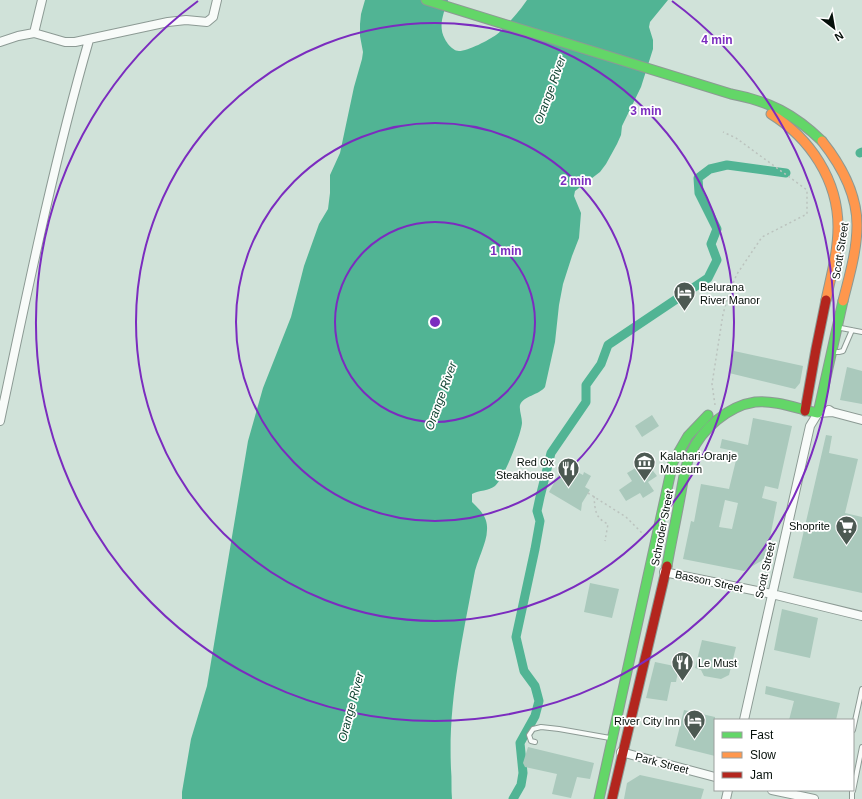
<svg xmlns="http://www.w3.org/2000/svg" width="862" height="799" font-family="Helvetica,sans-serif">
<rect width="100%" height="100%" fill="#d0e2d9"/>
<path fill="#51b494" d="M365,0H448C445,9 440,21 442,31C443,38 451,51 459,51C468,51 489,40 496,35C504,29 522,8 527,0H668L650,22L649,27L653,40V49L641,87L622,126L621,135L617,144L606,164L600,172L575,191L574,196L581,213L579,238L572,256L563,284L559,305L555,342L545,387C539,395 523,396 520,405C519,410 522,417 522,423C521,435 504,478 495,486C489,491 479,490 472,494V502C480,510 488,517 487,530C487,543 476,562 474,576C462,641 448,703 451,769C452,779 451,789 452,799H182V792L191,739L207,686L248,441L263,388L291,317L304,266L319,224L328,209L330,193V175L340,153L354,87L362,59L363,52L360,36V24L361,14Z"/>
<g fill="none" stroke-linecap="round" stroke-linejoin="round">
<path stroke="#51b494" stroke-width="9" d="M860,153L862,152
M513,799L521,785L523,773L520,743L535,716L539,701L535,686L524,671L516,637L535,549L540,521L537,511L540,497L551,453L586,402V385L601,364L608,345L708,278L717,260L711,244L717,229L699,193L698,178L710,169L727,165L786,173"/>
</g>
<path fill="#aac9bc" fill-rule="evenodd" d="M734,351L803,366L800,383L795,389L729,373Z
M847,367L862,371V404L840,400Z
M652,415L659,426L642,437L635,426Z
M753,418L792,426L778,489L765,486L762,498L777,502L766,558L744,571L683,559L691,521L694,522L701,484L729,489L738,452L720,448L722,439L748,445ZM725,500L738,503L732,529L719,527Z
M826,435L832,436L829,453L858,459L845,513L862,517V593L793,578Z
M564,465L583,475L584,472L591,476L585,487L590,490L582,503L581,511L549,492Z
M639,466L642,472L650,467L657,476L648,482L654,491L643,498L640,493L626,501L619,490L632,481L627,473Z
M590,583L619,589L612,618L584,612Z
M782,609L818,618L810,658L774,650Z
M702,640L736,647L729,675L721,679L704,676L701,670L695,668Z
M655,662L679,667L676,682H671L667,701L646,698Z
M766,686L840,703L836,720H789L794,701L765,694Z
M684,710L715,717V756L675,746Z
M528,747L594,763L590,779L577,777L571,798L552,794L557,774L525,767L523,763Z
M640,775L704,789L701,799H624L627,783Z"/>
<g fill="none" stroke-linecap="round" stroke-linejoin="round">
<defs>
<path id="lane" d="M841,328L862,332
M836,352H839L843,351L852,330
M853,730L862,689
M535,742L531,741L529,735L533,729L541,727L559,729L610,738
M853,791L862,747
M852,799V790"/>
<path id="street" d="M34,33L42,0
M0,42L18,36L34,33L65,42H75L168,22L186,20L207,22L213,17L217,0
M829,410L832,412L862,420
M0,421C27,293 53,165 89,40
M664,572L772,594L862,616
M744,720L810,426L818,413L832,412
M621,752L715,777
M772,790L814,799
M726,799L728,790"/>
<path id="fast" d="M426,0L731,94C769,101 794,114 822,141
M667,566C671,543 676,520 680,498C683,483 684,467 691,453C702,429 728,406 755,402C776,400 798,409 818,413L843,301
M599,799L673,462L688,436L708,415"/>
<path id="slow" d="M771,114C810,138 838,180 838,227C838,252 831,276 826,300
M822,141C841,165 857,195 857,225C857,251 849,277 843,301"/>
<path id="jam" d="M805,411L816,349L826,300
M612,799L667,566"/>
</defs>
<use href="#lane" stroke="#8c9a94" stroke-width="6"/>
<use href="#street" stroke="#8c9a94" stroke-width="10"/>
<use href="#fast" stroke="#8c9a94" stroke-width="11"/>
<use href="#slow" stroke="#8c9a94" stroke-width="11"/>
<use href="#jam" stroke="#8c9a94" stroke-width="11"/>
<path stroke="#bbc3be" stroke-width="1.5" stroke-dasharray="2 3" stroke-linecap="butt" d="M715,405L712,384L723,314L730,290L737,274L762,237L807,214V190L736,138L723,132
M588,493L626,517L645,536
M594,496C595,510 595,518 608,524L605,541"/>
<use href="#lane" stroke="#f8fbf9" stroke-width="4"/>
<use href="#street" stroke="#f8fbf9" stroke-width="8"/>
<use href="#fast" stroke="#63d668" stroke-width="9"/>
<use href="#slow" stroke="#ff974d" stroke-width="9"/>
<use href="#jam" stroke="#b3261e" stroke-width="9"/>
</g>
<g fill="none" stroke="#7b2cbf" stroke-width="2">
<circle cx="435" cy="322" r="100"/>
<circle cx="435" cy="322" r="199"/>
<circle cx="435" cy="322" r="299"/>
<path d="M672 1A399 399 0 1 1 198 1"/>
</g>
<defs>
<symbol id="hotel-pin" viewBox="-11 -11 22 30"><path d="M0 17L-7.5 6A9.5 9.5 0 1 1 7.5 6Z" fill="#4c5952" stroke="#fff"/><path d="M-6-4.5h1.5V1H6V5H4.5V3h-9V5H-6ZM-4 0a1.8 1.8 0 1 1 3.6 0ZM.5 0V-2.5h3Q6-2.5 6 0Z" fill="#fff"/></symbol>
<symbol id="museum-pin" viewBox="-11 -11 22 30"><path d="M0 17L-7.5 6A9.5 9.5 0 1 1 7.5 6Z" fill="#4c5952" stroke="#fff"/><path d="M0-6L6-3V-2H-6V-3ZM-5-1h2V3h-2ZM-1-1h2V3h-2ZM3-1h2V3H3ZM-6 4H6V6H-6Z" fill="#fff"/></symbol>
<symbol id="restaurant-pin" viewBox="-11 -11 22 30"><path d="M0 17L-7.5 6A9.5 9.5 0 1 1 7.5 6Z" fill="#4c5952" stroke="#fff"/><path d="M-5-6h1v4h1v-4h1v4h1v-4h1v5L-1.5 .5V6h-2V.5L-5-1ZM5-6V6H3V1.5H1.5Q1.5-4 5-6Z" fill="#fff"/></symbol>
<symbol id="supermarket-pin" viewBox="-11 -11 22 30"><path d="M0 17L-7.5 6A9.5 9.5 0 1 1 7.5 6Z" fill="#4c5952" stroke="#fff"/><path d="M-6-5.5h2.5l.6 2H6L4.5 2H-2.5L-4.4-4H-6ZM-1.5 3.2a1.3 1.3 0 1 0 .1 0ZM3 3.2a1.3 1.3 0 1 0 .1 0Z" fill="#fff"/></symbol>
</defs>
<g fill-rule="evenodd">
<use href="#hotel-pin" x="672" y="280" width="25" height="34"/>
<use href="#museum-pin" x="632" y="450" width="25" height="34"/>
<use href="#restaurant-pin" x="556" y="456" width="25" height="34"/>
<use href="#supermarket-pin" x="834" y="514" width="25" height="34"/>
<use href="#restaurant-pin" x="670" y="650" width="25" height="34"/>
<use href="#hotel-pin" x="682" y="708" width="25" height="34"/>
</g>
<g text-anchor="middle" stroke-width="3.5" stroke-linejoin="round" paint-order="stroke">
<g font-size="11" fill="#050f0a" stroke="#fff">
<text transform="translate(840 251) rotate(-81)" y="4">Scott Street</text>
<text transform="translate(662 528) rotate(-79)" y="4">Schroder Street</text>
<text transform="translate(765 570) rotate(-77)" y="4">Scott Street</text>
<text transform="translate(709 581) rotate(12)" y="4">Basson Street</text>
<text transform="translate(662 763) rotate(15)" y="4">Park Street</text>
</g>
<g font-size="11" fill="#050f0a" stroke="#fff" text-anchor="start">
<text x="700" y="291">Belurana<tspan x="700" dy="13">River Manor</tspan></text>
<text x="660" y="460">Kalahari-Oranje<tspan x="660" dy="13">Museum</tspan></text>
<text x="554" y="466" text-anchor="end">Red Ox<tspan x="554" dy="13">Steakhouse</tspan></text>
<text x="830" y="530" text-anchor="end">Shoprite</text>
<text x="698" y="667">Le Must</text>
<text x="680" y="725" text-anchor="end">River City Inn</text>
</g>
<g font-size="12" font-style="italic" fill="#114432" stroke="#fff">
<text transform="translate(550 90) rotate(-70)" y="4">Orange River</text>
<text transform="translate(441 396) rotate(-70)" y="4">Orange River</text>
<text transform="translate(351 707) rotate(-75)" y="4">Orange River</text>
</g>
</g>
<circle cx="435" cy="322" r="6" fill="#7b2cbf" stroke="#fff" stroke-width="2"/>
<g font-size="12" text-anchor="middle" font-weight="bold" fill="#7b2cbf" stroke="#fff" stroke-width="3.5" stroke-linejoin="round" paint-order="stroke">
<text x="717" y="44">4 min</text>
<text x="646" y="115">3 min</text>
<text x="576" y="185">2 min</text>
<text x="506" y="255">1 min</text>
</g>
<rect x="714" y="719" width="140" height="72" fill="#ffffff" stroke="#9b9f9d"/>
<rect x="722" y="732" width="20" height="6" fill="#63d668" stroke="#9b9f9d"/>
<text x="750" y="739" font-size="12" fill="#050f0a">Fast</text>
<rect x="722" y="752" width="20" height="6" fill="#ff974d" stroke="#9b9f9d"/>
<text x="750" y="759" font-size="12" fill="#050f0a">Slow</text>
<rect x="722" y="772" width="20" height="6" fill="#b3261e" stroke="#9b9f9d"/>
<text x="750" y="779" font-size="12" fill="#050f0a">Jam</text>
<g transform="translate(834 28) rotate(149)" stroke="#ffffff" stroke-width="3" paint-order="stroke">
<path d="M0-3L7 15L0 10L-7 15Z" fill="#050f0a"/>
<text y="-6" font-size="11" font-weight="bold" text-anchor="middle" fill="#050f0a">N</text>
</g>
</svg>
